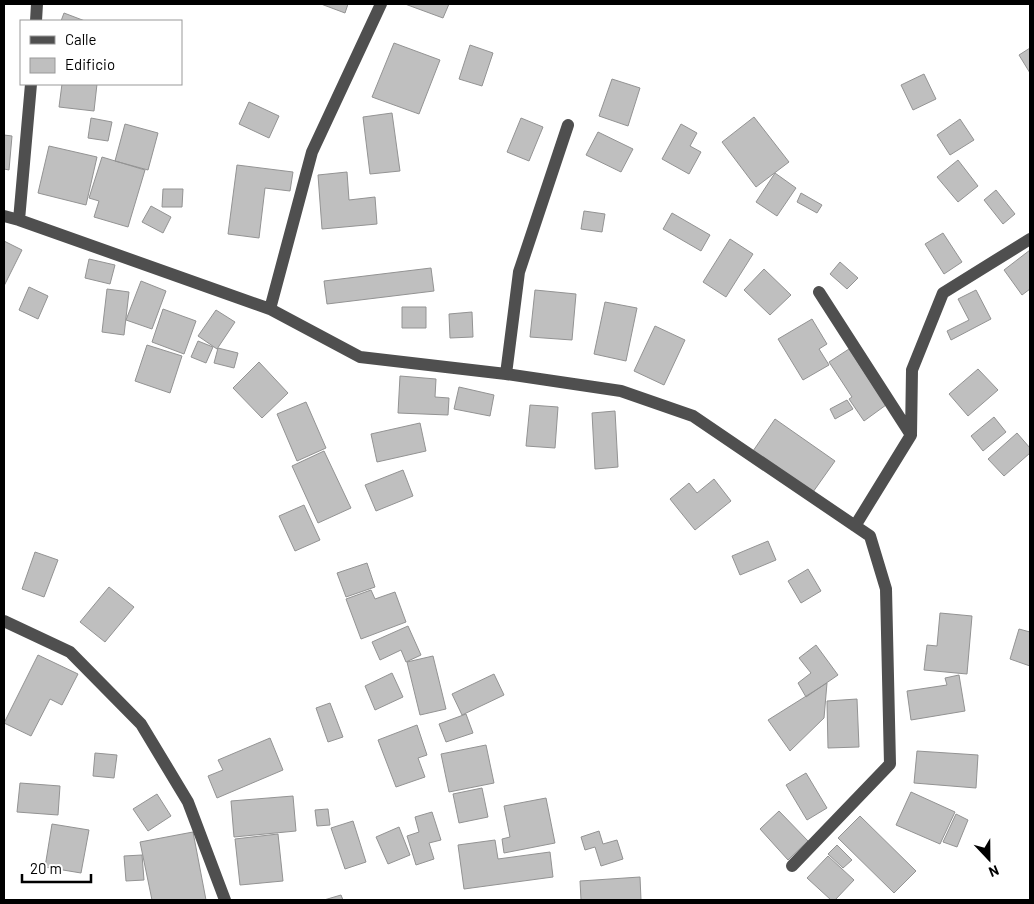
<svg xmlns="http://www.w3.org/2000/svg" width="1034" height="904" font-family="Barlow,sans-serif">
<rect width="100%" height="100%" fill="#fff"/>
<path fill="#bfbfbf" stroke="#939393" d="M321,4H348L345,13Z
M405,4H449L443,18Z
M64,13L85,21H61Z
M394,43L440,60L419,114L372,97Z
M470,45L493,53L482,86L459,79Z
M1030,48V73L1019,55Z
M924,74L936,99L913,110L901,85Z
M612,79L640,88L628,126L599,116Z
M62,84H97L94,111L59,107Z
M249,102L279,116L269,138L239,124Z
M392,113L400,171L370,174L363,117Z
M754,117L789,162L756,187L722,142Z
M91,118L112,122L108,141L88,138Z
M521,118L543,127L529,161L507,152Z
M960,119L974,140L950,155L937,135Z
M125,124L158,133L148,170L115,161Z
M681,124L697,133L690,146L701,152L689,174L662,159Z
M598,132L633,149L621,172L586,155Z
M4,135L12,136L9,170L4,169Z
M49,146L97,157L86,205L38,193Z
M102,157L145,170L128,227L94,217L99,201L89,198Z
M958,160L978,186L958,202L937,177Z
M237,165L293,172L290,191L265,188L259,238L228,234Z
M347,172L349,200L375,197L377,224L322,229L318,175Z
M775,173L796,188L777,216L756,202Z
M163,189H183L182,207H162Z
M996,190L1015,214L1003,224L984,200Z
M801,193L822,205L817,213L797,202Z
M151,206L171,217L163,233L142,222Z
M584,211L605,214L602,232L581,229Z
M672,213L710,235L701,251L663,229Z
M943,233L962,262L944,274L925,244Z
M730,239L753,254L726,297L703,282Z
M4,241L22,250L4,286Z
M1030,250V289L1022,295L1004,270Z
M89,259L115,265L110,284L85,278Z
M840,262L858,278L847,289L830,274Z
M431,268L434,291L327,304L324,281Z
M764,269L791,295L770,315L744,290Z
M141,281L166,291L152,329L126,320Z
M29,287L48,296L38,319L19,310Z
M107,289L129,292L124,335L102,332Z
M535,290L576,294L572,340L530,337Z
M976,290L991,319L951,340L947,331L969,320L958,299Z
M605,302L637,308L626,361L594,354Z
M402,307H426V328H402Z
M163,309L196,321L184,354L152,342Z
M216,310L235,322L217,349L198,336Z
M472,312L473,337L450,338L449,314Z
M812,319L827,344L819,349L829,365L803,380L778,339Z
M655,326L685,340L664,385L634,371Z
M198,341L213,347L206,363L191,357Z
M147,345L182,356L170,393L135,381Z
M218,348L238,353L234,368L214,363Z
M849,349L886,405L864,421L849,399L852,397L829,362Z
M259,362L288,393L262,418L233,388Z
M978,369L998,390L968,416L949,394Z
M400,376L436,379L435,397L449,398L448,415L398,413Z
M459,387L494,395L490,416L454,409Z
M847,400L853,409L835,419L830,409Z
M306,402L326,448L297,461L277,414Z
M530,405L558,407L555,448L526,446Z
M615,411L618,467L595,469L592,413Z
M994,417L1006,432L983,451L971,436Z
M775,419L835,461L813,492L753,451Z
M420,423L426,451L377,462L371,434Z
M1017,433L1030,448V453L1004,476L988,459Z
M324,451L351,508L318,523L292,466Z
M403,470L413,496L376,511L365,485Z
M714,479L731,501L695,530L670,499L689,483L697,493Z
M304,505L320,540L295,551L279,516Z
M768,541L776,560L740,575L732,556Z
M35,552L58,560L44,597L22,589Z
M367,563L375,587L346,597L337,573Z
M808,569L821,591L801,603L788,581Z
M109,587L134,607L105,642L80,622Z
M371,590L375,599L395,592L406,622L361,639L346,599Z
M940,613L972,616L967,674L924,670L927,645L937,646Z
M408,626L421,655L406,662L401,650L380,660L372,642Z
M1019,629L1030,632V666L1010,659Z
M816,645L838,675L806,697L798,683L811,673L799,658Z
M38,655L78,674L62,705L50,699L31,736L4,723Z
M433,656L446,709L420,715L407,662Z
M392,673L403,697L375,710L365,686Z
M494,674L504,695L462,715L452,694Z
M959,675L965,711L911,720L907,691L947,685L945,678Z
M827,683L824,718L790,751L768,720Z
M857,699L859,747L828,748L827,701Z
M330,703L343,737L328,742L316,708Z
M466,714L473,733L446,742L439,724Z
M417,725L427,755L418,758L425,777L396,787L378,740Z
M270,738L283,770L217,798L208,776L223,770L218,760Z
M486,745L494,783L449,792L441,754Z
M917,751L978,755L976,788L914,783Z
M95,753L117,755L114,778L93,776Z
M806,773L827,808L807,820L786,785Z
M20,783L60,786L58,815L17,812Z
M482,788L488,817L459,823L453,794Z
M911,792L955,812L940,844L896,825Z
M157,794L171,816L148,831L133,809Z
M293,796L296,831L234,837L231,801Z
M546,798L555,843L504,853L502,839L510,837L504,806Z
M328,809L330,825L317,826L315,810Z
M779,811L808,841L788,860L760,829Z
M432,812L441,840L429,843L434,859L416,865L407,836L419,832L415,817Z
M956,814L968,820L957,847L943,842Z
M860,816L916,871L894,893L838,838Z
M353,821L366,862L345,869L331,828Z
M52,824L89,830L81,873L45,867Z
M399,827L410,855L388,864L376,837Z
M599,831L603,844L617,840L623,859L601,866L595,847L585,850L581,837Z
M193,832L206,900H152L140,842Z
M278,834L283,881L240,885L235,839Z
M495,840L498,859L550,852L553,877L464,889L458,845Z
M837,845L852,860L843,868L828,854Z
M142,855L144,880L126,881L124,856Z
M828,856L854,880L835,900H831L807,878Z
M640,877L641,900H581L580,881Z
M341,895L343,900H324Z"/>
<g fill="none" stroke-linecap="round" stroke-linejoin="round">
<path stroke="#4f4f4f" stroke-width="12" d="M36,21L37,4
M4,216L19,220L270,309L360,357L506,374L621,391L693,416L870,536L886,589L890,764L792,866
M19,220L31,84
M819,292L911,435
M270,309L312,152L381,4
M506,374L519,272L568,125
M855,526L911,435L912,370L943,293L1030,239
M4,621L70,652L141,724L188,802L225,900"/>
</g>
<rect width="1034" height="904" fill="none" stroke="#000000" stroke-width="10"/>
<rect x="20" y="20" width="162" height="65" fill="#ffffff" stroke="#999999"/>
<rect x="30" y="36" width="25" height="8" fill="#4f4f4f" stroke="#999999"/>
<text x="65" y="45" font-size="15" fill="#000000">Calle</text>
<rect x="30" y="58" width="25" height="15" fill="#bfbfbf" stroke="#999999"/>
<text x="65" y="70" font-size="15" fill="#000000">Edificio</text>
<g transform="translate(989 859) rotate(158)" stroke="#ffffff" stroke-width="4" paint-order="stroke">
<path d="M0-4L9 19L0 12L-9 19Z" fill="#000000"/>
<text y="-8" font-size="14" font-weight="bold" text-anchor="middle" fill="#000000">N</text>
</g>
<path d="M22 874v8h69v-8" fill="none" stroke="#000000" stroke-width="2.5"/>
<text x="30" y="874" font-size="15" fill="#000000" stroke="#ffffff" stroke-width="4" paint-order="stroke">20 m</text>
</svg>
